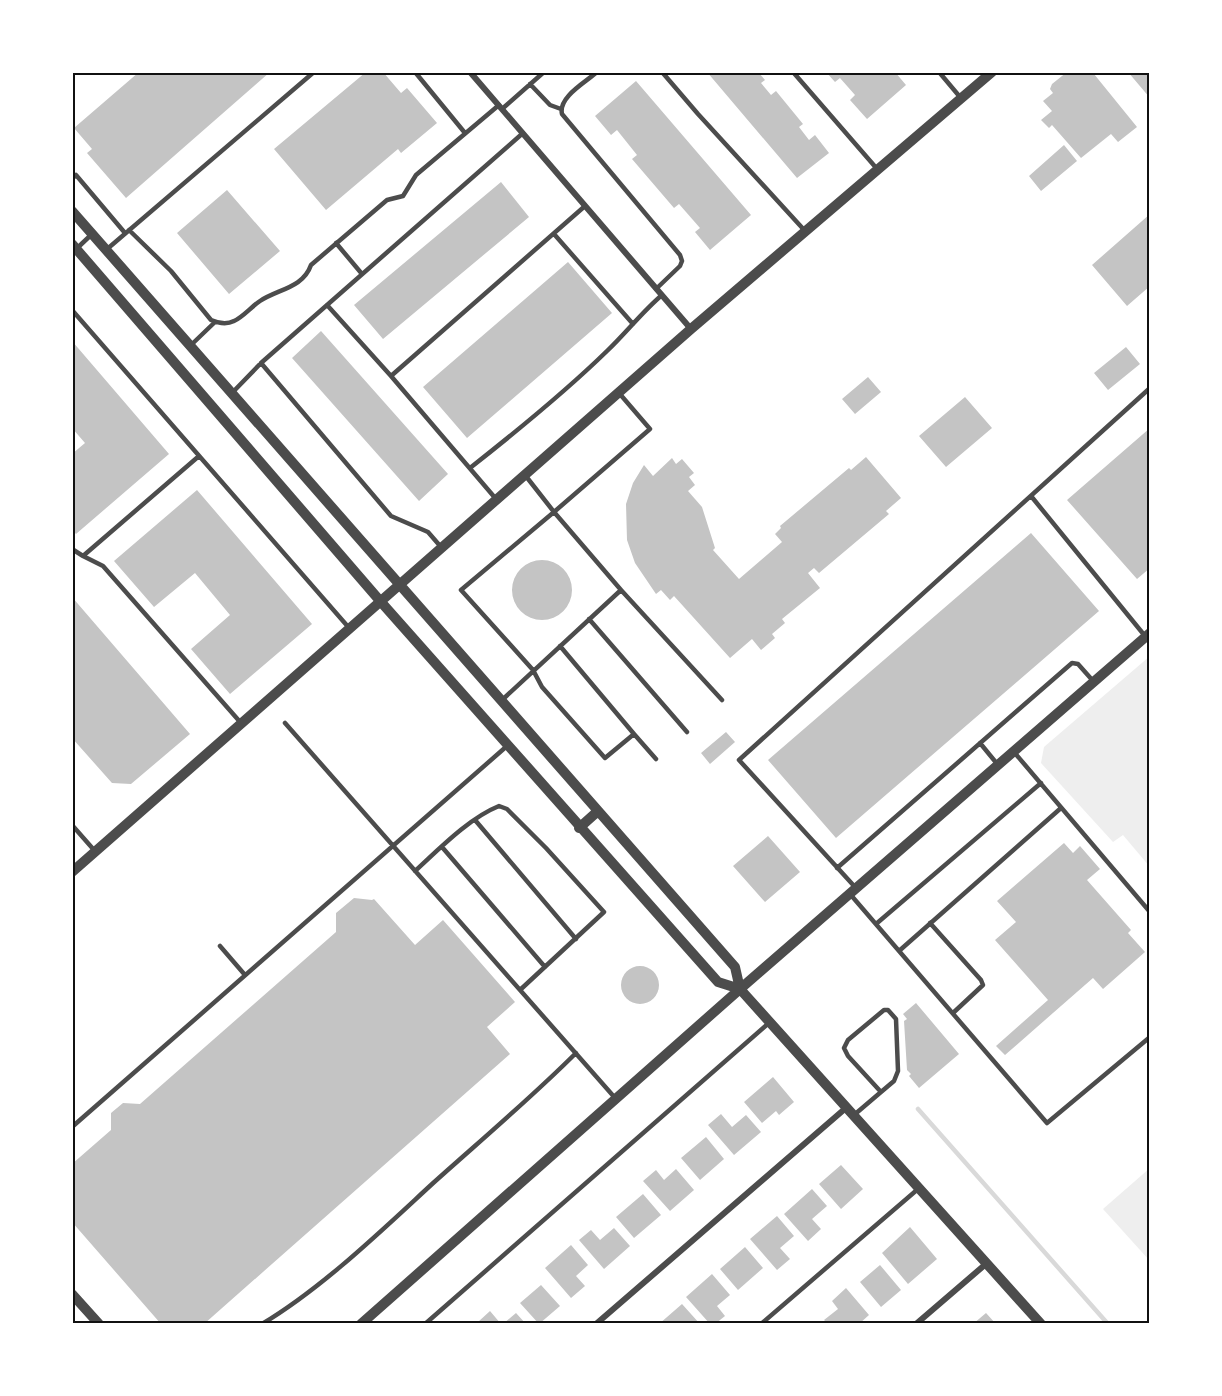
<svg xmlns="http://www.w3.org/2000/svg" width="1222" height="1396" font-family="Ubuntu,sans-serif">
<rect width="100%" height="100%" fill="#fff"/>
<path fill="#eee" d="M1150,656V867L1123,835L1113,842L1041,763L1044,747Z
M1150,1168V1261L1103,1209Z"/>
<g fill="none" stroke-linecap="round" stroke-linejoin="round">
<path stroke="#d9d9d9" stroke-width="4.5" d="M918,1109L1108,1324"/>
</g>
<path fill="#c4c4c4" d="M139,72H270L126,198L87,153L92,149L74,128Z
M366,72H383L401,93L407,88L437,123L401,153L398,149L326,210L274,149Z
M707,72H758L765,80L761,83L771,95L776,91L803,124L799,127L809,140L815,135L829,153L797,178Z
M826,72H895L906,85L867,119L850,100L855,95L840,78L835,82Z
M1067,72H1091L1094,74L1137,127L1118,142L1111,134L1081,158L1052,125L1049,128L1041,120L1052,111L1043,101L1053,93L1050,89L1052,84Z
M1128,72H1150V98Z
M636,81L751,215L710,250L695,232L700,228L679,204L674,208L632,159L637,155L617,130L611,135L595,116Z
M1064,145L1077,161L1041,191L1029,176Z
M501,182L529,217L383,339L354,305Z
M227,190L280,251L229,294L177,233Z
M1150,214V286L1127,306L1092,265Z
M568,262L612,313L467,438L423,387Z
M321,331L448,474L419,501L292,358Z
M72,341L169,454L76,534L72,530V454L85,443L72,428Z
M1126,347L1140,364L1108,390L1094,373Z
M868,377L881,392L855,414L842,399Z
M965,397L992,428L946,467L919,436Z
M1150,428V568L1137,579L1067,500Z
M866,457L901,498L886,511L889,514L819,573L814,568L808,573L820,588L782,619L785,623L772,634L775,638L761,650L752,639L730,658L674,596L670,600L661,590L656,594L635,563L627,540L626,504L633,483L644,465L653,476L672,458L676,464L682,459L694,473L689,477L695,485L688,491L702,507L715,548L713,550L739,579L782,542L775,534L781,528L780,526L849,468L851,470Z
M197,490L312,624L230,694L191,649L230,615L195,573L154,607L114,561Z
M1031,533L1099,611L836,838L768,760Z
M512 590a30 30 0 1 1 60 0a30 30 0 1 1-60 0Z
M72,597L190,734L131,784L112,783L72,738Z
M726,732L735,742L710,764L701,753Z
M768,836L800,872L765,902L733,866Z
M1064,843L1073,853L1080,846L1100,869L1087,880L1131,930L1128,933L1145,952L1103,989L1093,978L1005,1055L996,1046L1048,1000L995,940L1016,922L997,901Z
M354,898L372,900L374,899L415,945L443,920L515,1002L487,1027L510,1054L204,1324H161L72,1222V1164L111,1130V1113L123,1103L140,1104L336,932V913Z
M621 985a19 19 0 1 1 38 0a19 19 0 1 1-38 0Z
M916,1003L959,1054L919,1088L909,1076L911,1074L907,1070L904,1021L907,1019L903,1014Z
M773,1077L794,1102L779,1115L776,1111L762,1123L744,1102Z
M721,1114L732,1127L746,1115L761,1132L734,1155L708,1125Z
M706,1137L724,1159L700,1180L681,1158Z
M841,1165L863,1189L841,1209L819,1184Z
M676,1169L694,1190L670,1211L643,1181L656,1170L664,1180Z
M812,1189L827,1206L812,1219L821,1229L808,1241L784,1214Z
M643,1194L661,1215L634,1238L616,1217Z
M777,1216L794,1236L780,1248L790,1259L777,1270L750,1239Z
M910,1227L937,1259L908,1284L882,1253Z
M614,1228L630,1246L604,1269L579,1240L591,1230L600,1240Z
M571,1245L588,1265L576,1276L585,1286L571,1298L545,1268Z
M745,1247L763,1268L738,1290L720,1269Z
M880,1265L901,1290L881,1307L860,1282Z
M712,1274L730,1295L717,1306L725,1316L715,1324H710L686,1297Z
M541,1285L560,1306L539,1324L520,1303Z
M846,1288L869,1315L859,1324H828L824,1320L838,1309L832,1301Z
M682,1304L700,1324H659Z
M490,1311L501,1324H480L478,1322Z
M516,1313L526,1324H503Z
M986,1313L996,1324H973Z"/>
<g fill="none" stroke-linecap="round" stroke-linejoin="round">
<path stroke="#4c4c4c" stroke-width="4.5" d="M415,72L465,133
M597,72C586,82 558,97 562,114L680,255L682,261L680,266L656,289
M662,72L698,114L806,232
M793,72L878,170
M939,72L960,97
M530,84L550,105L561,109
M502,109L544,72
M72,179L76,175L125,233
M129,230L171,271L211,320C218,323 226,325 234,321C243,317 251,307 260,301C278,289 303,288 311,265L387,200L403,196L416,175L499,105
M554,234L633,324
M336,243L362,274
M106,250L314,72
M72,253L92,234
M327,305L391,376
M72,310L350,629
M190,346L215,322
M261,363L523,133
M619,393L650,429L554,512L621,590
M231,394L261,363L391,516L428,532L441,547
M199,456L83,556L103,566L241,723
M470,468C517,431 564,393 607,351C626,333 642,312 662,295
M525,475L554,512L461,590L533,670L542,687L605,758L634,734L656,759
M1031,496L1145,636
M496,499L391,376L585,206
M72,549L83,556
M589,619L687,732
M560,646L634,734
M501,701L621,590L722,700
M285,723L616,1099
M980,743L998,765
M1014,752L1150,912
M475,820L576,939
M72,825L94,850
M442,847L545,967
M837,868L1072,663L1078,664L1094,682
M415,871C439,849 469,818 499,806L507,809L546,848L604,912L520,990
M855,887L739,760L1150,388
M850,894L1047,1123L1150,1037
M930,923L981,980L983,985L953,1013
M876,924L1041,783
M220,946L245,975
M899,951L1061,808
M884,1010H888L896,1019L898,1071L894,1081L881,1092L848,1056L844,1048L848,1040Z
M854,1115L881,1092
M72,1127L507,746
M262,1324C322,1288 380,1232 431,1185C480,1141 530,1099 576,1053
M425,1324L770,1022
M761,1324L918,1189"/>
<path stroke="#4c4c4c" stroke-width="6" d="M470,72L691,329
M596,1324L847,1107
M916,1324L987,1263"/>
<path stroke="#4c4c4c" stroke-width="10" d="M72,211L735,967L740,989L1041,1324
M72,244L381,602L718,982L740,989
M579,828L598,811
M72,872L691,329L992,72
M72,1294L99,1324
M361,1324L740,989L1150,633"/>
</g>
<rect width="1222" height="1396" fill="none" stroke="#ffffff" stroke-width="147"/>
<rect x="74" y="74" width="1074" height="1248" fill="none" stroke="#111" stroke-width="2"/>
</svg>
